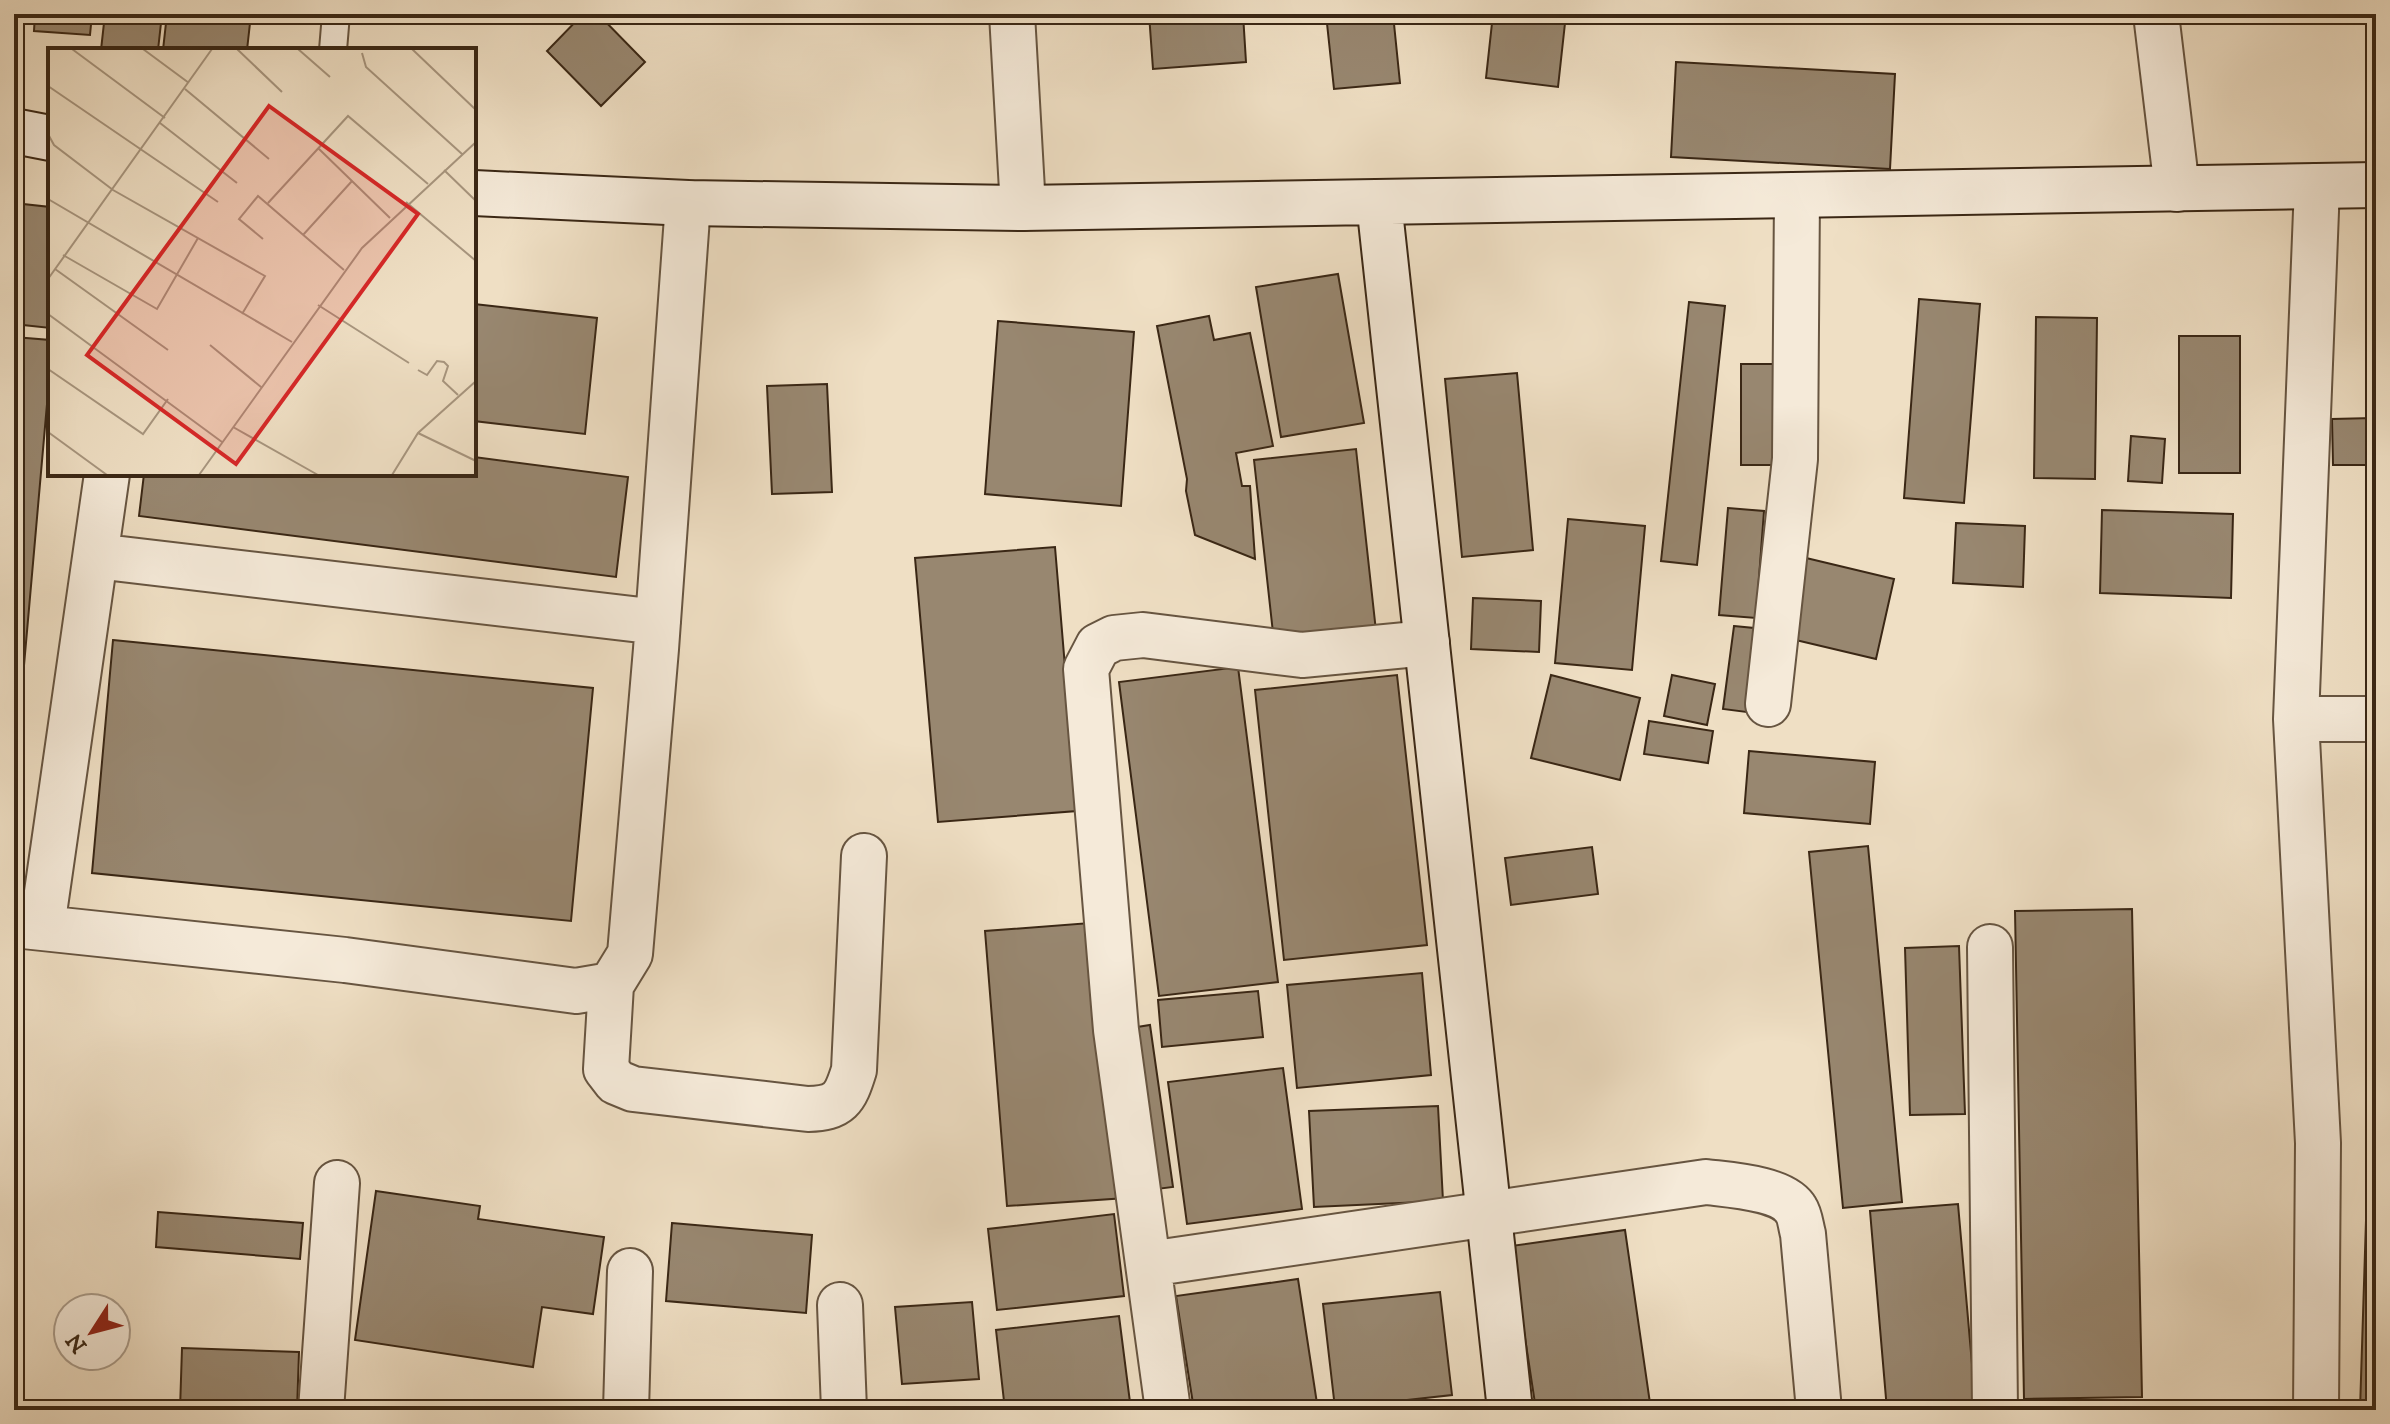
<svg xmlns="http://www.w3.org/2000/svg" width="2390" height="1424" font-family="'IM FELL DW Pica',serif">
<rect width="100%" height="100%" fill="#efdfc4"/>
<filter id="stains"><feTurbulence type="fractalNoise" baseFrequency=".0025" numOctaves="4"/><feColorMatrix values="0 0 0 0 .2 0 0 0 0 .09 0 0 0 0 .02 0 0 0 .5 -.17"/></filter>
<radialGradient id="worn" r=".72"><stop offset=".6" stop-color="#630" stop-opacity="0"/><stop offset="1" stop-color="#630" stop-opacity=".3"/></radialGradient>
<path fill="#988770" stroke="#3a2715" stroke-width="2" d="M35,14H92L90,35L34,31Z
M105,14H162L158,50H101Z
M167,14H251L247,50H163Z
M583,14H598L645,62L601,106L547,51Z
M1149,14H1243L1246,62L1153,69Z
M1326,14H1393L1400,83L1334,89Z
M1493,14H1566L1558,87L1486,78Z
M1676,62L1895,74L1890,169L1671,157Z
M14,203L50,207V328L14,324Z
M1338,274L1364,423L1281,437L1256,287Z
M1919,299L1980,304L1964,503L1904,498Z
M1689,302L1725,306L1697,565L1661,561Z
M474,304L597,318L585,434L474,421Z
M1209,316L1214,340L1250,333L1273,446L1236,453L1242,486H1250L1255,559L1195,535L1186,491L1187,479L1157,326Z
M2036,317L2097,318L2095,479L2034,478Z
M998,321L1134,332L1121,506L985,494Z
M2179,336H2240V473H2179Z
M14,337L50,340V370L14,779Z
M1741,364H1776V465H1741Z
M1517,373L1533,550L1462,557L1445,379Z
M827,384L832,492L772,494L767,386Z
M2373,418L2375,465H2333L2332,419Z
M2131,436L2165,439L2162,483L2128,481Z
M1356,449L1376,631L1274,642L1254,460Z
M474,457L628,477L616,577L139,516L144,474H474Z
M1728,508L1764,511L1756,618L1719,615Z
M2102,510L2233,514L2231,598L2100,593Z
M1568,519L1645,526L1632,670L1555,663Z
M1956,523L2025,526L2023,587L1953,583Z
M1055,547L1077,811L938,822L915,558Z
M1802,557L1894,579L1876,659L1783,637Z
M1473,598L1541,601L1539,652L1471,649Z
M1734,626L1764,629L1754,713L1723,709Z
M113,640L593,688L571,921L92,873Z
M1238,667L1278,982L1159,996L1119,682Z
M1397,675L1427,945L1284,960L1255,690Z
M1551,675L1640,698L1620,780L1531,758Z
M1672,675L1715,684L1707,725L1664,716Z
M1649,721L1713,731L1708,763L1644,754Z
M1749,751L1875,762L1870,824L1744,813Z
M1868,846L1902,1202L1843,1208L1809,852Z
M1592,847L1598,894L1511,905L1505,858Z
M2132,909L2142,1397L2024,1399L2015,911Z
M1103,922L1126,1198L1007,1206L985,931Z
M1959,946L1965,1114L1910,1115L1905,948Z
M1422,973L1431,1075L1297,1088L1287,985Z
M1258,991L1263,1037L1162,1047L1158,1000Z
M1150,1025L1173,1187L1141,1191L1118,1030Z
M2369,1055H2376V1099L2370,1100Z
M1283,1068L1302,1209L1187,1224L1168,1082Z
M1438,1106L1443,1201L1314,1207L1309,1111Z
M2367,1189H2376V1410H2360Z
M376,1191L480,1206L478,1219L604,1237L593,1314L542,1307L533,1367L355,1340Z
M1958,1204L1976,1410H1887L1870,1211Z
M158,1212L303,1223L300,1259L156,1247Z
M1114,1214L1124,1296L997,1310L988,1229Z
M672,1223L812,1235L806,1313L666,1301Z
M1625,1230L1651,1410H1536L1511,1246Z
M1298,1279L1318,1410H1194L1176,1296Z
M1440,1292L1452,1395L1335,1408L1323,1304Z
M972,1302L979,1379L902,1384L895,1307Z
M1119,1316L1131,1410H1005L996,1330Z
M182,1348L299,1352L297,1410H180Z
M970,1401L971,1410H903Z"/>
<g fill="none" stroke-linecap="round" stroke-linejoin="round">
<defs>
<path id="lane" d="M333,50L336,14"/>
<path id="street" d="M1012,14L1023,208
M2156,14L2177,189
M688,203L656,649L630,954L611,985L606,1069L616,1082L633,1089L808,1109C840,1108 845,1099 854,1070L864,856
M96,556L658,622
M1768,704L1795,459L1797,195
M2296,719H2376
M14,925L345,960L576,991L611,985
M42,927L107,474
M1990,947L1995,1410
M1149,1264L1706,1182C1729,1185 1784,1188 1796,1210C1800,1216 1801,1227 1803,1234L1819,1410
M840,1305L844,1410
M321,1410L337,1183
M626,1410L630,1271
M1168,1410L1116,1030L1086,669L1098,646L1114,638L1143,635L1302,655L1427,643
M2316,1410L2318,1143L2296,719L2317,186"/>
<path id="secondary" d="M14,131L50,138
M474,193L688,203L1023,208L2376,185
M1379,202L1510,1410"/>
</defs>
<use href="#lane" stroke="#675541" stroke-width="30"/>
<use href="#street" stroke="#675541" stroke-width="48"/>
<use href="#secondary" stroke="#3a2715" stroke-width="48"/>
<use href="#lane" stroke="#f5ead9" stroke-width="26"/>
<use href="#street" stroke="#f5ead9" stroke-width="44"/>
<use href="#secondary" stroke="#f5ead9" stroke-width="44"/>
</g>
<g transform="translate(48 48)">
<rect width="428" height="428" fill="#efdfc4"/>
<path fill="none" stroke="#a7957e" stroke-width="2" d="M24,1L117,70M95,1L141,35M189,1L234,44M250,1L282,29M364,1L428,62M314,5L318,19L414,106M0,38L170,154M137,41L221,111M112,75L189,135M0,86L6,97L65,142L217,228L194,266M270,100L342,170M396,122L428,153M0,151L244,294M358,154L428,213M220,155L300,68L380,136M255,187L304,133M215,191L191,171L210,148L296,222M15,207L109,261L150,190M7,221L120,302M0,231L164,1M270,257L361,315M0,266L174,394M162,297L213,339M0,321L95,386L120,351M370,322L379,327L389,313L396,314L400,318L395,333L410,347M185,379L270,427M0,384L59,427M370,385L428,413M151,427L314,200L428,94M344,427L370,385L428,333"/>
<path fill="#d62828" fill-opacity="0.15" stroke="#d62828" stroke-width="4" d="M221,58L370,166L188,416L39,307Z"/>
<rect width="428" height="428" fill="none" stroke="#3a2715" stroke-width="4"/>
</g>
<rect width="2390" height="1424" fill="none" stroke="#efdfc4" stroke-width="48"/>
<rect x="16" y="16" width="2358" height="1392" fill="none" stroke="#3a2715" stroke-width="4"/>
<rect x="24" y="24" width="2342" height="1376" fill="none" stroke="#3a2715" stroke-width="2"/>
<g transform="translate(92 1332) rotate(234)"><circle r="38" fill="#f5ead9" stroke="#aa9c8b" stroke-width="2"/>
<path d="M0-6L14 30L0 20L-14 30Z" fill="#8f2418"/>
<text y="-12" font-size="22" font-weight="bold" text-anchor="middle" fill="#3a2715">N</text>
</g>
<rect width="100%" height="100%" filter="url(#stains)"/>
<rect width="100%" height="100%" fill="url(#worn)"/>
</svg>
